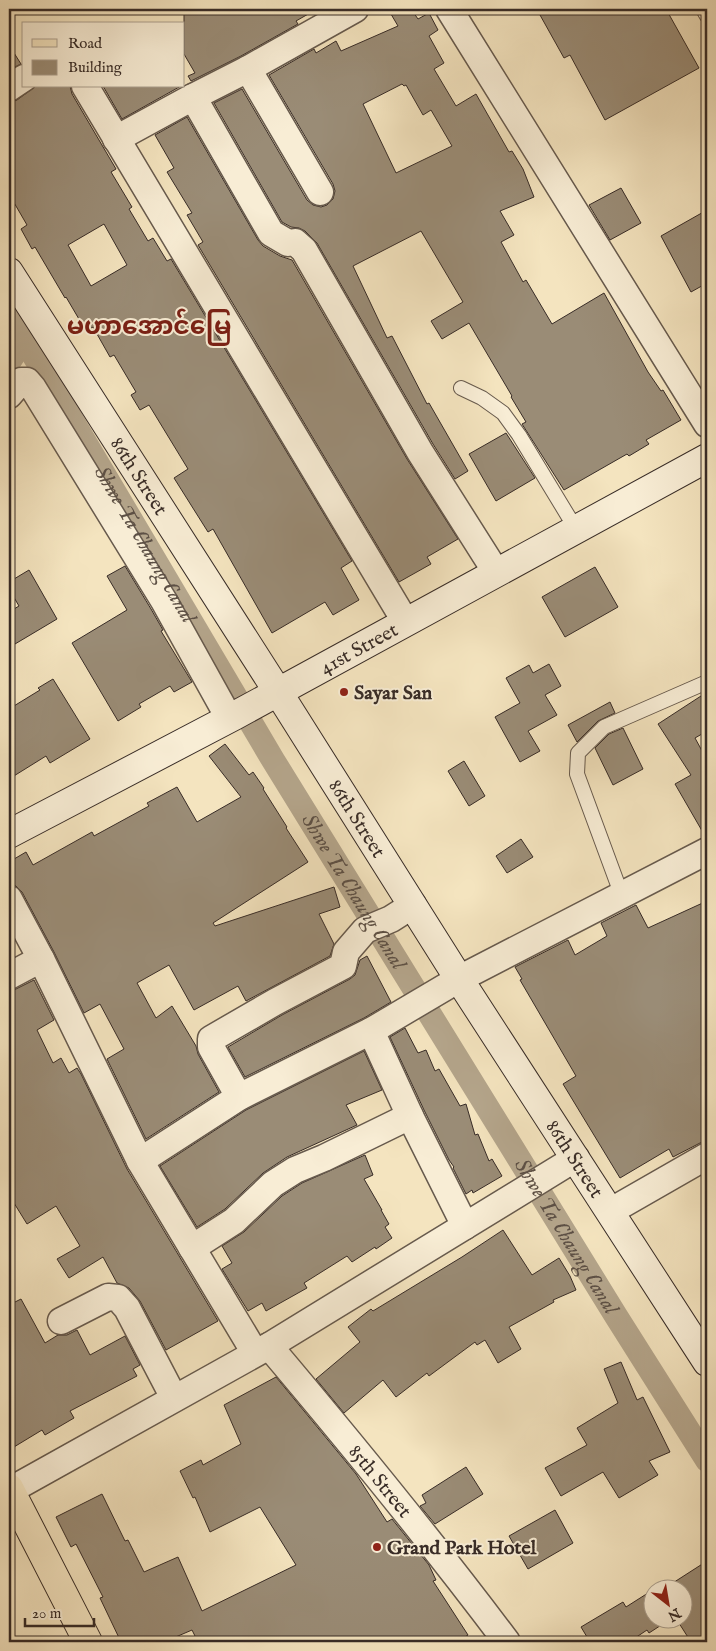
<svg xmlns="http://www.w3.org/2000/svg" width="716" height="1651" font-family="'IM FELL English','Noto Sans Myanmar',serif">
<rect width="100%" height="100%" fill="#f4e4bf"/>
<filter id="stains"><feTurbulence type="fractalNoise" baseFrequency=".004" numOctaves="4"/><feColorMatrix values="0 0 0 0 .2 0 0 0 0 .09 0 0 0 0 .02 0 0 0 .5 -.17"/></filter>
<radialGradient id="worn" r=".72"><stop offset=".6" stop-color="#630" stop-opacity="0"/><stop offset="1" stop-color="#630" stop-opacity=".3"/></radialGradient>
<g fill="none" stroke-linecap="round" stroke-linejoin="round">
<g stroke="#b4a58b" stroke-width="24">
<path id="s1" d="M9,317L24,339L273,760L616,1316L707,1460"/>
<path d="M9,362L24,339"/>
</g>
</g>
<path fill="#9a8c76" stroke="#382c27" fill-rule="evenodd" d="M184,9H317L296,21L298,24L241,56L191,81L188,76L195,73L184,54Z
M388,9H411L418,19L429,13L438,30L429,36L444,63L434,69L456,106L476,94L509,152L512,151L523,169L534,197L500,211L514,235L501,242L523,282L526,280L552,324L604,293L648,372L661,391L663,390L681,420L646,440L649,444L629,456L627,454L564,490L522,424L526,422L511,397L512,396L469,323L442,339L431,321L463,302L421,231L353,266L387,338L392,336L427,404L429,403L468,471L455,479L433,444L317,243L305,231L299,228L291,227L282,222L214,103L242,89L307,200L313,205L321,207L327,205L333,199L335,191L333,184L269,75L314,49L316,53L336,41L341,51L398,26ZM402,84L404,86L406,85L423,115L431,110L452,146L396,173L363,104Z
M550,9H666L699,68L605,120L570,55L564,58L540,15Z
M9,45L21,64L9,70Z
M36,86H70L72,94L116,169L111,172L132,207L129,209L148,241L153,238L167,261L171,259L352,561L341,568L359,600L333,615L325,602L272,633L213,529L208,532L174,478L188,469L149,405L140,410L131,395L136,392L114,355L110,357L93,327L86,331L66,297L65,298L35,247L32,249L21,229L27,225L9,194V103L17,100ZM104,224L127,265L91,286L68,245Z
M103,86H181L122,119Z
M187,117L258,240L263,246L280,256L292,260L407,459L458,539L427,557L431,564L399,582L198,245L203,242L187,215L192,213L167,172L174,168L155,135Z
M621,188L641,223L610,240L589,205Z
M707,210V283L691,292L661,236Z
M506,433L535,478L496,501L469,454Z
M125,566L151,609L163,630L161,631L192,682L174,692L170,686L139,704L141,707L118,721L72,643L127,610L107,576Z
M595,567L618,607L565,637L542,597Z
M29,570L57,619L15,644L9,633V612L19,606L9,589V582Z
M549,664L561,686L545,695L557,715L528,731L540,751L520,762L495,717L520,703L506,678L529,665L533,673Z
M53,679L90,739L50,763L46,756L9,779V709L40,690L38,688Z
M701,696L707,706V731L695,738L707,760V836H705L675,784L691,775L658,724Z
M610,702L615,713L598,721L577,742L568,725Z
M623,728L643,769L613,785L595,748L609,734Z
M225,744L249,775L253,772L264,788L263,789L287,827L286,828L308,862L213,923L215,926L334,887L340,907L319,914L334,944L330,956L246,1001L238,986L194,1010L169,965L137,983L156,1018L172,1006L196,1046L198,1054L219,1092L146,1139L107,1059L124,1049L100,1004L84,1013L54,952L22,892L16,886L9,884V862L26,852L33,865L92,832L94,836L149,806L147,803L177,787L197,822L241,797L209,756Z
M464,761L485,796L469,806L448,771Z
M521,839L533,857L507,873L496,856Z
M707,901V1141L700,1143L673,1157L669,1149L620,1178L563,1084L576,1076L520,980L522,979L515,967L568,940L575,955L607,936L601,923L636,905L648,928Z
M367,956L391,1002L364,1018L245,1077L228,1047L282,1015L350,979L355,975L360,960Z
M34,980L54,1020L37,1030L53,1063L61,1058L69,1073L77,1068L81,1074L127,1169L218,1321L166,1350L140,1301L129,1288L117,1283L103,1257L69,1278L57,1259L80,1246L56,1206L27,1224L14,1203L9,1206V991L16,989Z
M405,1028L418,1053L426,1050L435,1071L439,1069L460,1106L466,1104L475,1135L478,1134L489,1161L492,1159L502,1176L473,1193L472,1190L466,1194L453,1168L454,1167L449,1160L424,1110L390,1037Z
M364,1051L382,1090L346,1105L357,1125L287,1157L263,1173L225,1209L197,1227L160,1166L246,1110Z
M365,1155L373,1175L364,1179L382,1210H381L389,1224L385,1227L392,1238L376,1249L375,1247L352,1262L347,1256L304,1283L307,1288L266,1311L262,1303L248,1311L222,1269L232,1263L222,1246L244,1232L282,1196L302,1183Z
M503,1230L532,1275L559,1258L570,1276L576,1290L553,1300L554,1302L509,1327L521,1349L498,1363L485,1340L477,1345L475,1342L429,1376L427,1373L396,1397L383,1380L344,1413L316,1379L360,1342L348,1327L371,1309L373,1311L462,1257Z
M21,1299L45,1343L58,1335H67L77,1330L90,1355L125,1336L140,1365L133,1369L137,1376L70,1411L74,1418L45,1435L42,1430L9,1450V1305Z
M621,1362L637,1400L643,1397L670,1452L649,1461L658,1475L619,1498L603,1472L561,1496L545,1468L587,1445L577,1428L618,1403L604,1369Z
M276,1377L356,1474L387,1522L392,1519L429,1565L436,1580L433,1581L468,1635L457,1642H198L192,1630L164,1642H121L100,1598L103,1597L76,1544L71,1547L56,1517L102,1494L125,1541L128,1540L144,1572L178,1557L202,1611L296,1565L260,1507L210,1532L195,1497L193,1498L180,1471L201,1460L203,1465L241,1444L224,1405Z
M466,1467L483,1494L435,1524L420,1506L426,1503L422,1495Z
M555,1510L573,1543L528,1569L509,1536Z
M707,1561V1642H691L677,1620L671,1623L669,1620L649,1633L647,1630L629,1642H590L581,1627L623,1602L626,1607L648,1593L651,1597L654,1595V1618H684V1588H665Z"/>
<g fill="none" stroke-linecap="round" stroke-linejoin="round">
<defs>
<path id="lane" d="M703,9L707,16
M461,388L482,398L503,413L519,435L576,529
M622,896L577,774L578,753L604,727L707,682"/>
<g id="street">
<path d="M449,9L707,424"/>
<path d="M248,69L320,192"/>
<path d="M85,86L405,621"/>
<path d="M9,88L24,78"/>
<path d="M193,97L271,233L288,243L295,242L304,250L420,452L496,572"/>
<path d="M116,139L193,97L248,69L355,9"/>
<path d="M9,395L21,381H27L33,388L164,601L229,718"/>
<path d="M9,899L41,959L140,1161L255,1353"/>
<path d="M9,976L41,959"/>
<path d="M371,1031L410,1116L465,1226"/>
<path d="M239,1097L211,1047V1039L275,1002L343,966L346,952L365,930L391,919L413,905"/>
<path d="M140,1161L239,1097L371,1031L459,979L707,851"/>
<path d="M611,1211L707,1156"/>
<path d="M192,1248L234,1221L273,1184L295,1170L324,1158L410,1116"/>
<path d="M61,1321L108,1297L118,1298L127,1308L174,1398"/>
<path id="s2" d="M269,1346C351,1443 431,1541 507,1642"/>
<path d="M9,1491L269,1346L576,1158"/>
</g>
<g id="secondary">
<path id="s3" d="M9,272L278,692L459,979L707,1362"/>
<path id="s4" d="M9,834L234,716L707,458"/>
</g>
<path id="primary" d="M9,1488L88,1642"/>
</defs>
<use href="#lane" stroke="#675a4d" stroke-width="16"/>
<use href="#street" stroke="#675a4d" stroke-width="29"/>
<use href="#secondary" stroke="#382c27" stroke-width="30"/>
<use href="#primary" stroke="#382c27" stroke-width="30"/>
<use href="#lane" stroke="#f8edd5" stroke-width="14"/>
<use href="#street" stroke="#f8edd5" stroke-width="26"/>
<use href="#secondary" stroke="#f8edd5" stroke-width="28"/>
<use href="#primary" stroke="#f4e4bf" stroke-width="28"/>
</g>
<g fill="#8f2418" stroke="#f8edd5" stroke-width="2">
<circle cx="344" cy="692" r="5"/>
<circle cx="377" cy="1547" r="5"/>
</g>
<g text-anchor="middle" stroke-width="4" stroke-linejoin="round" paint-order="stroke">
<g font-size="20" fill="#382c27" stroke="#f8edd5">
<text dy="7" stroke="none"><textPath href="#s3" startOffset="242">86th Street</textPath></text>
<text dy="7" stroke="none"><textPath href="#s4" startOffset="396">41st Street</textPath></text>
<text dy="7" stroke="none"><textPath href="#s3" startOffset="648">86th Street</textPath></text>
<text dy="7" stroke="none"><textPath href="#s3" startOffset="1052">86th Street</textPath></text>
<text dy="7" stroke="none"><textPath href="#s2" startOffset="175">85th Street</textPath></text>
</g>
<g font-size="20" font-weight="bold" fill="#382c27" stroke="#f8edd5" text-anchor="start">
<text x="354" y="699">Sayar San</text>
<text x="387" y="1554">Grand Park Hotel</text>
</g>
<g font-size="21" font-style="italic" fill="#5d5045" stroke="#f8edd5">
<text dy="7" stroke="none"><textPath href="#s1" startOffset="265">Shwe Ta Chaung Canal</textPath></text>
<text dy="7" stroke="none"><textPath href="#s1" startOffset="670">Shwe Ta Chaung Canal</textPath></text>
<text dy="7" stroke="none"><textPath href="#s1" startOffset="1075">Shwe Ta Chaung Canal</textPath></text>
</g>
<g font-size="25" font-weight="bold" fill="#7a1f14" stroke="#f8edd5">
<text x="149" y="334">မဟာအောင်မြေ</text>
</g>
</g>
<rect width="716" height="1651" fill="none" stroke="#f4e4bf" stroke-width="30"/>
<rect x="10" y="10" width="696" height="1631" fill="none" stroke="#382c27" stroke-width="2.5"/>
<rect x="15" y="15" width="686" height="1621" fill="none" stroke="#382c27"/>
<rect x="22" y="22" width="162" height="65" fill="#f8edd5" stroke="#aba08f"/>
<rect x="32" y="39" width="25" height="8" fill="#f4e4bf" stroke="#aba08f"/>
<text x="68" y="48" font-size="15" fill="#382c27">Road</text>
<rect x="32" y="60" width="25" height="15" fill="#9a8c76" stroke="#aba08f"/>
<text x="68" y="72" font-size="15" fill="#382c27">Building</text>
<g transform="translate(668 1604) rotate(149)"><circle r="24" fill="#f8edd5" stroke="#aba08f"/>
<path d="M0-4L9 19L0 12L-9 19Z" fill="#8f2418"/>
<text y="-8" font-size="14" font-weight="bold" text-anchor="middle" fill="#382c27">N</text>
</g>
<path d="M25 1618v8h69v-8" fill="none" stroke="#382c27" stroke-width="2.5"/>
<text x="32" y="1618" font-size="15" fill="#382c27" stroke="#f8edd5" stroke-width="4" paint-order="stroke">20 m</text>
<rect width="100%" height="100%" filter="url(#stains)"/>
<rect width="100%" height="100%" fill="url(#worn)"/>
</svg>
